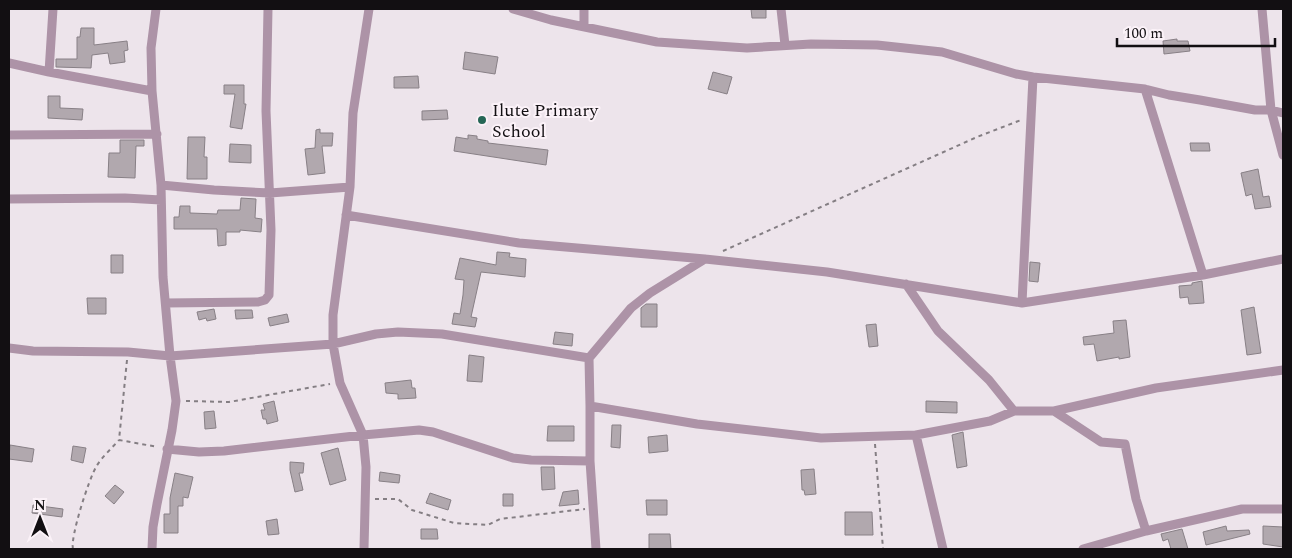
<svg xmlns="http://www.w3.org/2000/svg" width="1292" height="558" font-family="Spectral,serif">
<rect width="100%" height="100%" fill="#ede4eb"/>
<path fill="#b1a8ae" stroke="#888086" d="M751,9H766V18H752Z
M81,28H94V45L127,41L128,50L124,51L125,62L110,64L108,53L92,55L91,68L56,67V59H77V37H80Z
M1177,39V41H1188L1190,51L1164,54L1163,41Z
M465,52L498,57L495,74L463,69Z
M713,72L732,77L727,94L708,89Z
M418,76L419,88H394V77Z
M224,85H244V104H246L242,129L230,127L235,94H224Z
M48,96H60V108L83,109L82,120L48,118Z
M447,110L448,119L422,120V111Z
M320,129V133H333L332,146H322L325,173L308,175L305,149L315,148L316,130Z
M468,135L477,136V139L488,141V143L548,150L546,165L454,151L456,137L468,139Z
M188,137H205L204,157H207V179H187Z
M120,140H144V146H136L135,178L108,177L109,153H120Z
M1190,143H1209L1210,151H1191Z
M230,144L251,145V163L229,162Z
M1258,169L1263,197L1269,196L1271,207L1255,209L1252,194L1246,196L1241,173Z
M241,198L256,199L255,218L262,219L261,232L240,230V232H226V245L218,246L217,229H174V217H179L180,206H190V213L217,214L218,210H240Z
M497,252L510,253L509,257L526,259L525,277L481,272L471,317L477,318L475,327L452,324L454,313L460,314L463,295L464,280L455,279L460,258L496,265Z
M111,255H123V273H111Z
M1030,262L1040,263L1038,282L1029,281Z
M1202,281L1204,303L1189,304L1188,297L1180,298L1179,286L1192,285V283Z
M87,298H106V314H88Z
M646,304H657V327H641V308Z
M1254,307L1261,353L1247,355L1241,310Z
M214,309L216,319L207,321L206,318L199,320L197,312Z
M235,310H252L253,318L236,319Z
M287,314L289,322L270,326L268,318Z
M1126,320L1130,357L1119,359V357L1097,361L1094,344L1084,345L1083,337L1114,333L1113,321Z
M876,324L878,346L869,347L866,325Z
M555,332L573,334L572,346L553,344Z
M469,355L484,357L482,382L467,381Z
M411,380L412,388H415L416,398L398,399V394L386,393L385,383Z
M274,401L278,421L267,424L266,419H263L261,410H265L263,404Z
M926,401L957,402V413L926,412Z
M214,411L216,428L205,429L204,412Z
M612,425H621L620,448L611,447Z
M548,426H574V441H547Z
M963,432L967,466L957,468L952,435Z
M667,435L668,451L649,453L648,437Z
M10,445L34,449L32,462L9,459Z
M73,446L86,448L83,463L71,460Z
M338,448L346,480L330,485L321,453Z
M290,462L304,463L303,473H299L303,490L295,492L290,470Z
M541,467H554L555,489L542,490Z
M814,469L816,494L805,495L804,490H802L801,470Z
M380,472L400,475L399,483L379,481Z
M175,473L193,477L188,498L183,497V506H178V533H164V514H170V498Z
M115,485L124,492L114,504L105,496Z
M578,490L579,504L559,506L563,492Z
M430,493L451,500L448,510L426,503Z
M503,494H513V506H503Z
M646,500H667V515H647Z
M33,505L63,509L62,517L32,513Z
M845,512H872L873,535H845Z
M277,519L279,534L268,535L266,521Z
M1226,526L1227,531L1249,530L1250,534L1206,545L1203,532Z
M1263,526L1283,527V547L1263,544Z
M421,529H437L438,539H421Z
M1182,529L1188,549H1171L1168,539L1163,541L1161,534Z
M649,534H670L671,549H649Z"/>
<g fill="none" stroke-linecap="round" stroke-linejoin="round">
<path stroke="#847e83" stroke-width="2" stroke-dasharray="4 4" stroke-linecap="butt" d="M723,251L977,137L1021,120
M127,360L119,440L158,447
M186,401L229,402L330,384
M875,444L883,549
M375,499H398L412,510L454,523L488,525L500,519L585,509
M73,549C70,537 89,479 96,467C101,458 111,449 119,440"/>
<path stroke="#ad93a7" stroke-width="9" d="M513,9L551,20L657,42L747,48L811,44L877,45L942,52L1016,74L1033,77L1145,89L1169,95L1200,100L1255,110H1271L1262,9
M781,9L785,45
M584,26V9
M9,63L49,72L152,91
M49,72L53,9
M1145,89L1203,275
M1283,113L1271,110L1283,155
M9,135L157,134
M161,185L214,190L270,193L350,187
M9,199L125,198L161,200
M346,215L519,243L705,259L827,272L1022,303L1203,275L1283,259
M705,259L650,293L631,308L589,358L590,406L697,424L821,438L916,435L990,421L1014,411H1054L1101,442L1125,444L1136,499L1146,531L1242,509H1283
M906,284L938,331L989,380L1014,411
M166,303L258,302L265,300L269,295L271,230L266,111L268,9
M1022,303L1033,77
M9,348L33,351L128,352L170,356L333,344L376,334L398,332L442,334L589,358
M590,406V461L596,549
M1054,411L1156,388L1283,370
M916,435L943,549
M167,449L199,452L224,451L363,435L419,430L433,432L513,458L531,460L590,461
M152,549L153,527L157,504L172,430L176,401L170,356L163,277L161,185L152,91L151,48L156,9
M364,549L366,467L363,435L340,383L333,344V315L350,187L353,113L369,9
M1083,549L1146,531"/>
</g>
<circle fill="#246655" stroke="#fbf2f8" stroke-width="2" cx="482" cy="120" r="5"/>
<g text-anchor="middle" stroke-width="4" stroke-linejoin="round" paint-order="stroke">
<g font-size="18" fill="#120f12" stroke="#fbf2f8" text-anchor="start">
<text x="492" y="116">Ilute Primary<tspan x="492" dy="21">School</tspan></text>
</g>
</g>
<rect width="1292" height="558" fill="none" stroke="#120f12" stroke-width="20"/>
<g transform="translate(40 518)" stroke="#fbf2f8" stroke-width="4" paint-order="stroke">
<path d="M0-4L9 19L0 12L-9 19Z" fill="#120f12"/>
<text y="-8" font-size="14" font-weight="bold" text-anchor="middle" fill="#120f12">N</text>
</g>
<path d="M1117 38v8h158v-8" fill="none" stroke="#120f12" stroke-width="2.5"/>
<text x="1124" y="38" font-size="15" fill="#120f12" stroke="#fbf2f8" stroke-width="4" paint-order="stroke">100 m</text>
</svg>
